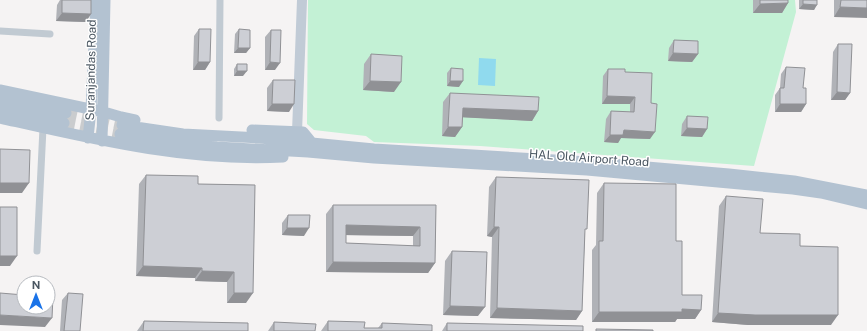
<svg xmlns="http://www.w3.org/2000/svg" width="867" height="331" font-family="'Public Sans',sans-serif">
<rect width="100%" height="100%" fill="#f5f3f3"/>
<path fill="#c3f1d5" d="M308,0H795L796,12L754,166L480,146L374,142L366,136L314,130L307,124Z"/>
<path fill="#90daee" d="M479,58L496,59L495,86L478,85Z"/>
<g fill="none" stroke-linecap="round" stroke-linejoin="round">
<path stroke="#caccce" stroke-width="11" stroke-dasharray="11 5.5" stroke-linecap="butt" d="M66,113L122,125
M64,123L120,134"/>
<path stroke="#c1cad2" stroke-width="7" d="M0,31L50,34
M219,118L220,0
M37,251L43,128"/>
<path stroke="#c1cbd6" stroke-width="10" d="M297,132L302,0"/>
<path stroke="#b3c2d1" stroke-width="11" d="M0,90L104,112L121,117L135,120
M0,99L66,113
M0,109L64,123
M0,118C93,139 187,162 283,157
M122,125L183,134L260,138L374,149L588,162L729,174L794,181L867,195
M252,130L303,132L312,143
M120,134L182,144L217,147L308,152L374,158L587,170L793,189L821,193L867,204
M88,138L91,110L96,0
M102,141L105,0"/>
</g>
<path fill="#b0b2b7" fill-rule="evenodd" d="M60,0H91L86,22L56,21L57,5Z
M753,0H788V3L782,13H753Z
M799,0H817L814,10L799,9Z
M834,0H867L834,17Z
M199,29L210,62L205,70H193L194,36Z
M239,29L250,48L246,53H234L235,34Z
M271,30L275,70H265V37Z
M674,40L698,54L692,62L668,61L669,48Z
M838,44L850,93L845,100H831L833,52Z
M371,54L394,92L363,90L364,64Z
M237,64L243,76H234V69Z
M786,67L803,88L806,104L801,112H775V95L780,88L781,74Z
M451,68L459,87L447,86V73Z
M608,69L625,72L651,103L650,139L621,138L618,143L604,142L606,119L611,111L630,112V104H602L603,76Z
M273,80L289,112L267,111V88Z
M450,93L538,111L532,121L463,117L462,127L455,137L442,136L443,102Z
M687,116L707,129L702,137L681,136L682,124Z
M146,175L198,184L255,185L246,303H227V282L195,281V278L136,276L139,184Z
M496,177L585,233L582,311L576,320L490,318L492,237L487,236L489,187Z
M604,183L676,241L682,295L701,310L695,319H677L675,322H592V250L596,245L597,193Z
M726,196L760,233L800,246L831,325H748L712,322L719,206Z
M333,205H436L435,263L428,273L326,272V214ZM346,235L413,236V246L346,243Z
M288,215L304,236L282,235V223Z
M452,251L478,316L443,315L445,261Z
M68,293L80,331H60L62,300Z
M144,321L248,331H137Z
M328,321L364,328H378L382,323L432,331H321Z
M274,322L315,331H268Z
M447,323L583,331H442Z"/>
<path fill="#909195" d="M788,3L782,13H753L760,4Z
M803,4L817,5L814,10L799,9Z
M840,7L867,8V18L834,17Z
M62,13L91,14L86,22L56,21Z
M238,48H250L246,53H234Z
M673,53L698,54L692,62L668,61Z
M198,62H210L205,70H193Z
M270,62L280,63L275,70H265Z
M237,71H247L243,76H234Z
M370,81L401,82L394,92L363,90Z
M450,81H463L459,87L447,86Z
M837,92L850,93L845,100H831Z
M607,96L635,97L630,104H602Z
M272,104H294L289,112L267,111Z
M780,104H806L801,112H775Z
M463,108L538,111L532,121L456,117Z
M448,127H462L455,137L442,136Z
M687,128L707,129L702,137L681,136Z
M624,130L655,132L650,139L621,138L618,143L604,142L610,135Z
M0,183H29L22,193H0Z
M346,225L420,227L413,236L340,235Z
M494,227H499L492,237L487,236Z
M287,228H309L304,236L282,235Z
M0,256H17L10,266H0Z
M333,262L435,263L428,273L326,272Z
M143,266L202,268L195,278L136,276Z
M202,271L234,272L227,282L195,281Z
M234,293H253L246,303H227Z
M450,306L485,307L478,316L443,315Z
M497,308L582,311L576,320L490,318Z
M682,309L701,310L695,319H677L675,322H592L599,312Z
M718,313L838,315L831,325H748L712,322Z
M0,315L52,318L45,327L0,325Z"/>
<path fill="#cdcfd5" stroke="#909195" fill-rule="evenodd" d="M62,0H91V14L62,13Z
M760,0H788V3L760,4Z
M803,0H817V5L803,4Z
M841,0H867V8L840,7Z
M199,29H211L210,62H198Z
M239,29L250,30V48H238Z
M271,30H281L280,63L270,62Z
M674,40L698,41V54L673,53Z
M838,44H852L850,93L837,92Z
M371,54L402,56L401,82L370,81Z
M237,64H247V71H237Z
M786,67L805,68L803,88H806V104H780V88H784Z
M451,68L463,69V81H450Z
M608,69H625V72L652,73L651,103L657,104L655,132L624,130L623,135H610L611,111L634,112L635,97L607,96Z
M273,80H295L294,104H272Z
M450,93L539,97L538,111L463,108L462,127H448Z
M687,116L708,117L707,129L687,128Z
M0,149L30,150L29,183H0Z
M146,175L198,176V184L255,185L253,293H234V272L202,271V268L143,266Z
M496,177L589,180L587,229H585L582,311L497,308L499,227H494Z
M604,183L676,184V241H682V295H702L701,310L682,309V312H599V241H603Z
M726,196L763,199L760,233L800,234V246L838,247V315H755L718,313Z
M333,205H436L435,263L333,262ZM346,225L420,227V246L346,243Z
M0,207H17V256H0Z
M288,215H310L309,228H287Z
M452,251L487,252L485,307L450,306Z
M0,293L24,295V307H48V296H53L52,318L0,315Z
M68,293L83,294L80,331H64Z
M144,321L248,323V331H143Z
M328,321L365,322L364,328H382V323L432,325V331H328Z
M274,322L316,324L315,331H274Z
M447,323L583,326V331H447Z
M596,329L653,330V331H596Z"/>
<g text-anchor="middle" stroke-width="3" stroke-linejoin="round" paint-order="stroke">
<g font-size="12" fill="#4a5661" stroke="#fff">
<text transform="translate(91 70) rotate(-89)" y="4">Suranjandas Road</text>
<text transform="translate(589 158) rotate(4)" y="4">HAL Old Airport Road</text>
</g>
</g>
<g transform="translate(36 295)"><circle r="19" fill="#ffffff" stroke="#b7bbc0"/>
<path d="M0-3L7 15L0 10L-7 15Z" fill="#1a73e8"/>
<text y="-6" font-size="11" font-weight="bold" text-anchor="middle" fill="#4a5661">N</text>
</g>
</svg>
